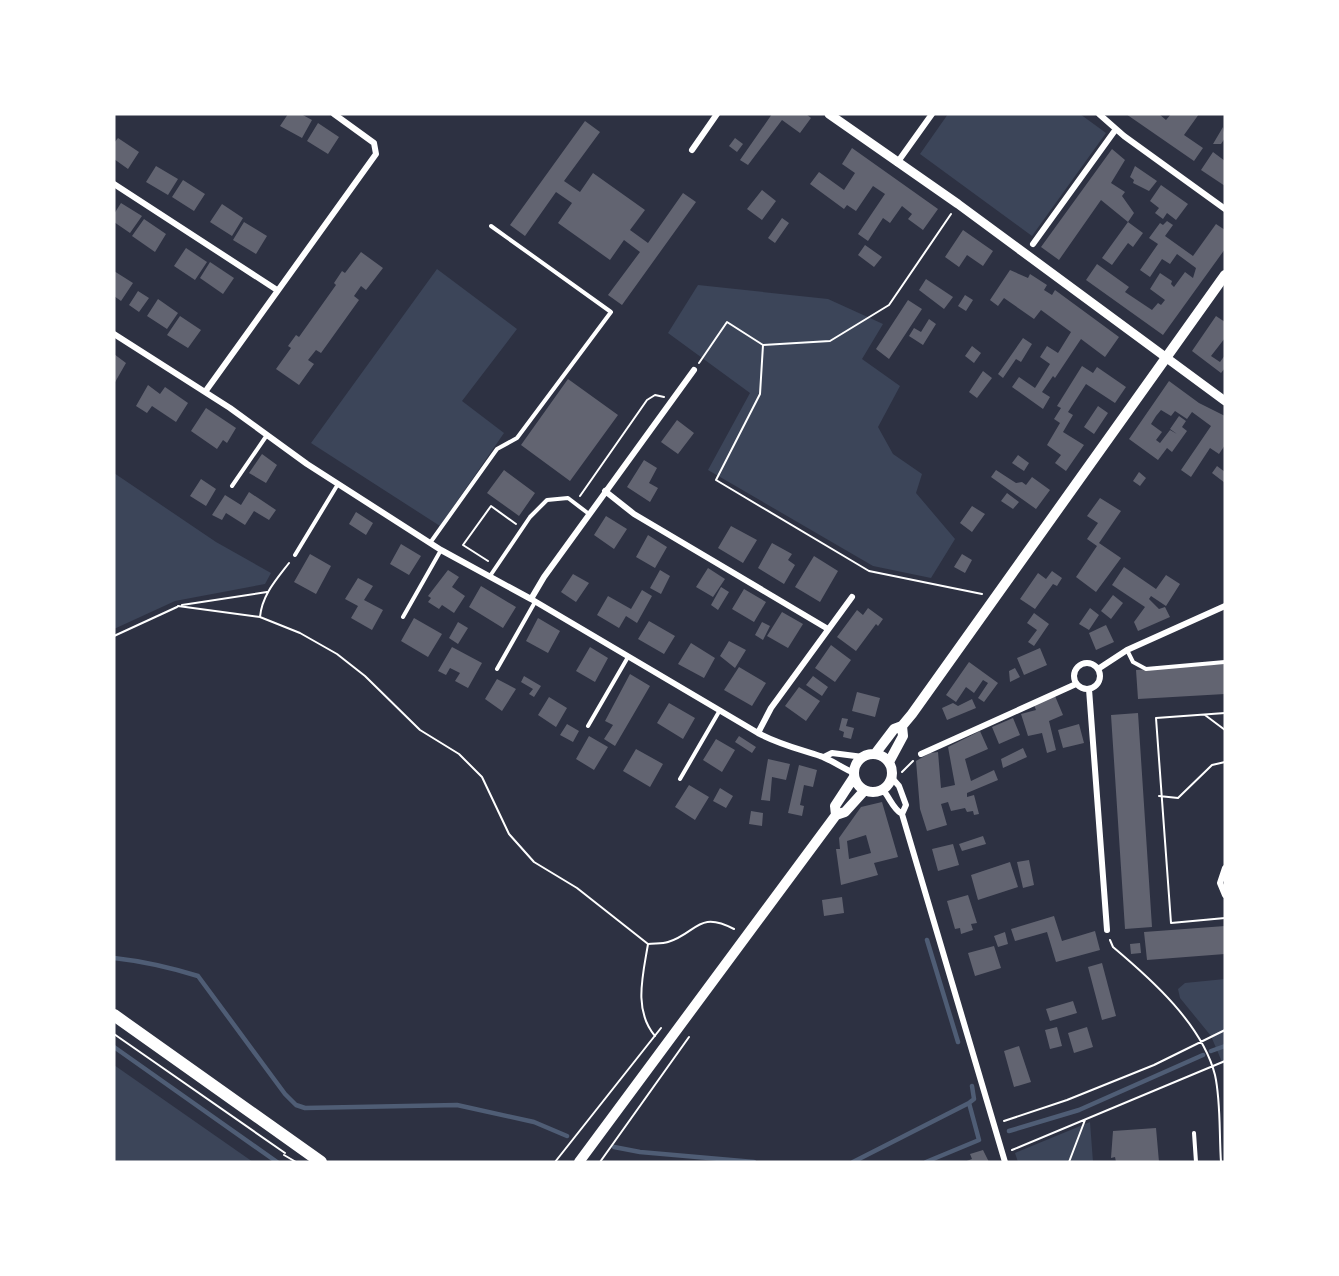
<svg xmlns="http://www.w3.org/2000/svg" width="1339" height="1276" font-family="Mulish,sans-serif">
<rect width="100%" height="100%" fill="#2d3142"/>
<path fill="#3c4559" d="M948,114H1080L1106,133L1032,236L920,154Z
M437,269L517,329L462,401L504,433L440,526L311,443Z
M698,285L828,299L883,324L862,359L900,386L878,427L893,454L922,474L916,493L955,539L931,578L873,566L708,470L750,393L668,333Z
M114,473L216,542L271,573L265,584L175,601L114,629Z
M1225,979V1069L1211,1036L1180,998L1178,989L1185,983Z
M114,1065L253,1162H114Z
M1090,1122L1093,1162H1018L1015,1153Z"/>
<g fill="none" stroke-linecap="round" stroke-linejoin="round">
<path stroke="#4f5d75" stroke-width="4.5" d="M927,940L958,1042
M114,958C141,961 172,968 198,976L285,1094L296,1105L305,1108L457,1105L534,1122L567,1136
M114,1047L277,1162
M1211,1051L1225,1046
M969,1103L974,1099L972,1086
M1009,1131L1079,1110L1203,1055
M614,1147L640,1152L754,1162
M853,1162L969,1103L979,1140L926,1162"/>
</g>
<path fill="#626471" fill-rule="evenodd" d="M288,114H301L312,120L302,138L280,126Z
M772,114H806L811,118L800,133L782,120L748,165L740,160Z
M1126,114H1159L1166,120L1171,114H1199L1184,135L1203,148L1194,161Z
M585,121L600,132L564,181L580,192L593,173L645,210L630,230L648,243L683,193L696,202L622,305L608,295L640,252L624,240L610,260L558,223L572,203L556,192L525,236L510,225Z
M318,123L339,137L328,154L307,141Z
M1223,127L1225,138L1221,144H1213Z
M118,138L139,152L128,169L114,159V143Z
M735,138L743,144L737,152L729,146Z
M852,148L938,209L923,230L908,219L912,214L902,206L890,223L883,218L868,241L858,234L885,194L873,186L856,211L847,205L844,209L810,184L819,172L844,190L855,173L842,164Z
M1112,149L1125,160L1111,183L1125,192L1122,196L1134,213L1128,222L1143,233L1133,247L1128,243L1112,265L1102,258L1128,222L1101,200L1059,260L1041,247Z
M1213,152L1225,161V186L1201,170Z
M156,166L178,179L168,195L146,182Z
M1135,166L1157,181L1149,191L1133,183L1134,180L1130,177Z
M183,180L205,194L194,211L172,197Z
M1161,185L1188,204L1176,220L1167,213L1163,219L1155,213L1159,208L1150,201Z
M762,190L776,201L762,220L747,209Z
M121,203L142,216L130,233L114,222V214Z
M222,204L243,218L232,236L210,222Z
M782,218L789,223L775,243L768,238Z
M144,219L166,234L155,252L132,236Z
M1167,221L1173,225L1165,236L1193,256L1216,224L1225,230V249L1163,335L1086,280L1097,264L1129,287L1125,292L1152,310L1158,303L1161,305L1165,300L1150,289L1160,273L1172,281L1171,284L1174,287L1185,272L1193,278L1196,268L1177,254L1170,264L1162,259L1150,277L1140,270L1158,244L1149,238L1160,223L1163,225Z
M244,222L267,236L256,254L233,240Z
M963,230L993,251L983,266L967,255L959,267L945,257Z
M865,245L882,257L874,267L858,255Z
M186,248L207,262L195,280L174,266Z
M361,252L383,268L366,290L361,286L354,296L359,300L321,353L316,350L308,360L314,364L299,385L276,369L291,348L288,346L296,335L299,337L336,285L334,283L342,271L345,273Z
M210,262L234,278L223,294L200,278Z
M1010,270L1028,278L1030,274L1047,285L1044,290L1052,295L1055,290L1119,337L1105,357L1081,339L1055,378L1053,376L1042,392L1050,397L1043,409L1012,387L1019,377L1035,388L1050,364L1040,357L1047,346L1058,353L1071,332L1041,310L1034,319L1004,298L998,306L990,300Z
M114,271L133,283L121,301L114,296Z
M926,279L953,297L944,309L919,290Z
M138,291L149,298L139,312L129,305Z
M965,295L973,300L966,311L958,306Z
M158,299L178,313L167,329L147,316Z
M908,300L922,309L889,359L876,349Z
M180,316L201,330L188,348L167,335Z
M1216,316L1225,322V338L1211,356L1220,362L1225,355V368L1221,373L1192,351Z
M929,319L936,324L923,345L909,336L914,328L921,332Z
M1023,338L1032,344L1021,362L1016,359L1003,378L998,374Z
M972,346L981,353L974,363L965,356Z
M114,354L126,363L114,384Z
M1082,366L1093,373L1097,367L1126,387L1115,403L1086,384L1068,412L1073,415L1063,432L1084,445L1066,471L1055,463L1061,455L1047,445L1060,423L1054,419L1061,408L1057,406Z
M983,371L992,378L977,398L969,392Z
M568,379L618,415L570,481L521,445Z
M1169,381L1199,403L1225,416V445L1219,454L1210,448L1191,477L1181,470L1211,426L1192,412L1187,419L1175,411L1171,416L1161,410L1156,416L1151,424L1162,432L1156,440L1160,443L1170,430L1177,434L1170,429L1179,416L1186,421L1182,427L1187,431L1172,452L1167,448L1158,460L1129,439Z
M148,385L160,394L165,387L188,403L176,422L152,406L147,413L136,406Z
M1098,406L1108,413L1094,434L1084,427Z
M206,408L236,428L227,443L223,440L217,449L191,431Z
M677,420L694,433L678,454L661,442Z
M262,454L277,465L266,483L249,473Z
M1018,455L1029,463L1024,471L1012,463Z
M644,460L657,468L649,483L658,488L650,502L627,487Z
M1217,466L1225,472V483L1212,473Z
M504,470L535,493L519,516L487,493Z
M996,470L1016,483L1022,482L1026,485L1032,477L1050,490L1036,509L991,477Z
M1139,472L1146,478L1140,486L1133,481Z
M201,479L216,489L206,506L190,496Z
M249,492L276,510L269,520L254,511L245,525L226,513L222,520L212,515L225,495L241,505Z
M1007,493L1019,502L1013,509L1001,501Z
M1100,498L1121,511L1099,543L1121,558L1096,592L1076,577L1097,546L1087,539L1098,523L1087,516Z
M972,506L985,514L972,532L960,523Z
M356,512L373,523L366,535L349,524Z
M606,516L627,529L614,549L594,535Z
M731,526L757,540L743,563L718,548Z
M648,535L667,547L655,568L636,557Z
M772,543L792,554L788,560L795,565L784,584L758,568Z
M401,544L421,556L409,575L390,564Z
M310,554L331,566L316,594L294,582Z
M962,554L972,560L965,573L954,567Z
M814,556L838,571L820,602L795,587Z
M1124,567L1156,589L1166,575L1180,584L1166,606L1151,596L1149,599L1159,609L1165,607L1170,617L1138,631L1134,622L1145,607L1112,585Z
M708,568L725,579L713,597L696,587Z
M448,570L459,577L452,587L465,596L454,613L442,605L439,609L428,602L431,598L428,596Z
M660,570L670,576L661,594L650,588Z
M1052,571L1062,578L1057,586L1053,584L1035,609L1020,599L1038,573L1046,579Z
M573,574L589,583L576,602L561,592Z
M358,578L373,586L364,600L383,610L372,630L351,618L358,606L345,599Z
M481,586L516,607L503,628L469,607Z
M721,587L729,592L718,610L711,605Z
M744,589L766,602L754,622L732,609Z
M642,590L652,596L637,623L626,616L619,628L597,615L608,596L631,609Z
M1113,595L1123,603L1111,619L1101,611Z
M868,608L883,619L878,626L876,624L856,651L837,637L857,610L863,615Z
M1090,608L1099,615L1089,630L1079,624Z
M782,612L803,624L788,648L767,636Z
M1034,613L1049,624L1034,646L1028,642L1037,630L1027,623Z
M414,618L442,634L428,657L401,641Z
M538,618L560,631L548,653L526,641Z
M649,621L675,636L664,654L638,639Z
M458,622L468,628L458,644L449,638Z
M762,622L770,626L763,640L755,635Z
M1106,625L1114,642L1096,650L1089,633Z
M729,641L746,650L735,668L720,656Z
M691,643L715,658L704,678L678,664Z
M831,645L851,660L835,682L815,668Z
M452,647L482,663L468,688L455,681L460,673L450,668L446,675L438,671Z
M590,647L608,658L595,682L576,671Z
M1040,648L1047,665L1024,675L1017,658Z
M969,662L998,683L984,702L978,698L988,683L983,680L974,693L966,687L956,702L946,695Z
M1225,664V694L1138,699L1136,670Z
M739,667L766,683L752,706L724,690Z
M1015,668L1020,677L1010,682L1009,671Z
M630,674L650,686L615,746L604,739L613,725L605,721Z
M524,676L541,686L534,697L529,694L533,689L521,682Z
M813,676L828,687L822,696L806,685Z
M497,679L516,689L502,711L485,699Z
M799,687L820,701L806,721L785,706Z
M857,692L880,698L875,717L852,711Z
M1055,696L1063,715L1049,721L1056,750L1047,753L1042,733L1028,736L1021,714L1036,710L1034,705Z
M549,697L567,708L556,727L538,715Z
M972,699L976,708L947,720L942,708L953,703L958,706Z
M669,703L695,718L683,739L657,723Z
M1138,713L1152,927L1125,929L1111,715Z
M842,718L848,719L846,726L854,728L851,739L843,737L844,732L839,730Z
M1013,718L1020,735L999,744L992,727Z
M567,724L579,731L573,742L560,735Z
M1079,724L1084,743L1063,748L1058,730Z
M980,731L988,749L965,759L971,781L994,770L998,780L967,793V797L974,795L979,814L974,815L973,811L967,812L965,808L951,811L948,802L941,804L947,825L927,831L920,809L916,761L930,753L938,752L941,788L955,785L948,747Z
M589,736L608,747L594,770L576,759Z
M739,736L756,747L752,753L735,742Z
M716,739L735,750L722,772L703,760Z
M1023,748L1027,757L1003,768L1001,759Z
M636,749L663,764L650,787L623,771Z
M768,759L790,764L786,780L772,777L770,801L761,800Z
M799,765L817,770L813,787L804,785L800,805L804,806L802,816L788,813Z
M689,785L709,797L695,820L675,807Z
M720,788L733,796L726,808L713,801Z
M882,802L898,857L874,863L878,875L841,885L836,849H840L839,838L861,807ZM866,835L871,853L849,859L847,841Z
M751,811L763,813L762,826L749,824Z
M983,836L986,844L962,851L959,844Z
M953,844L959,865L938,871L932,849Z
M1029,860L1034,885L1023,888L1017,862Z
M1010,862L1018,887L978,900L971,875Z
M968,895L977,923L971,924L973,930L961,934L960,928L955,929L947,901Z
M842,897L844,913L824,916L822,900Z
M1054,916L1062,941L1095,931L1100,950L1056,962L1047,932L1015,941L1011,929Z
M1225,926V954L1147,960L1144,932Z
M1005,932L1008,944L998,947L994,936Z
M1140,943L1141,953L1131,954L1130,944Z
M994,946L1001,968L975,976L968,953Z
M1102,963L1116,1016L1102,1020L1088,967Z
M1073,1001L1077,1013L1050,1021L1046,1009Z
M1057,1027L1062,1046L1050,1049L1045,1030Z
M1087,1027L1093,1047L1074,1053L1068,1033Z
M1019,1046L1031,1082L1014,1087L1004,1051Z
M1156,1128L1159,1162H1116L1115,1157L1111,1158L1113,1131Z
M983,1150L989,1162H964L972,1159L970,1154Z"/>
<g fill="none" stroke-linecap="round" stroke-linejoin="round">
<path stroke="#fff" stroke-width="2" d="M763,345L760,394L716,480L869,571L982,594
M699,363L727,322L763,345L830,341L889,305L951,214
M580,496L647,400L655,395L664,397
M488,561L463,545L491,506L516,524
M182,605L267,592
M178,606L260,617L300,633L337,654L365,676L420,730L459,754L482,777L509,834L534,862L577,888L648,944C643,975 633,1010 655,1036
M260,617C262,595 276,580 289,563
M114,636L177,607
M1225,713L1156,718L1171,923L1225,918
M1205,715L1225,730
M902,772L913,761
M1159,796L1178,798L1212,765L1225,762
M1110,940L1113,947C1151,979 1202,1024 1215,1075C1221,1102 1219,1134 1221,1162
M648,944C654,943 662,944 668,942C697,933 698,910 734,929
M114,1034L285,1153
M1004,1121L1067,1100L1154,1065L1225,1030
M1012,1150L1225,1061
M284,1155L296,1162
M555,1162L661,1028
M600,1162L689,1037
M1069,1162L1085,1120"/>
<path stroke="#fff" stroke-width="4" d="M232,486L267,435
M430,543L497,449L517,438L611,312L491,226
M295,555L338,484
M490,576L530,517L547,500L568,498L589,514
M403,617L441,550
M1127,650L1133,662L1146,669L1225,662
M497,669L535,602
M588,726L628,657
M680,779L720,710
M1194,1133L1196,1162"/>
<path stroke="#fff" stroke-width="6" d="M1099,114L1124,136L1225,209
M692,150L717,114
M897,163L932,114
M114,184L277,290
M1033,244L1116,129
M114,334L230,408L307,464L441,550L531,599L758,733C778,744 799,749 820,756C828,758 844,769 854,773
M205,392L376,154L374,143L334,114
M605,491L634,514L828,629
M531,599L544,577L694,370
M1074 676a13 13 0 1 1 26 0a13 13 0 1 1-26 0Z
M1098,669L1127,650L1225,606
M1089,689L1107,930
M758,733L771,708L852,597
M921,754L1076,684
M824,757L832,753L863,757
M892,778L899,786L906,805L902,814
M883,790C890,798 893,809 902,814
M902,814L1005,1162
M1225,868L1220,883L1225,895"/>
<path stroke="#fff" stroke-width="9" d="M829,114L958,204L1225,401"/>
<path stroke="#fff" stroke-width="10" d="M854 773a19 19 0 1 1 38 0a19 19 0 1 1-38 0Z
M875,754L894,729L902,726L912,714L1225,275
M889,762L903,736L902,726
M836,815L835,806L854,777
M579,1162L836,815L845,812L864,791"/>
<path stroke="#fff" stroke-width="12" d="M114,1015L321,1162"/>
</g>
<rect width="1339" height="1276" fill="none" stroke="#ffffff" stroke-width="231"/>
</svg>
